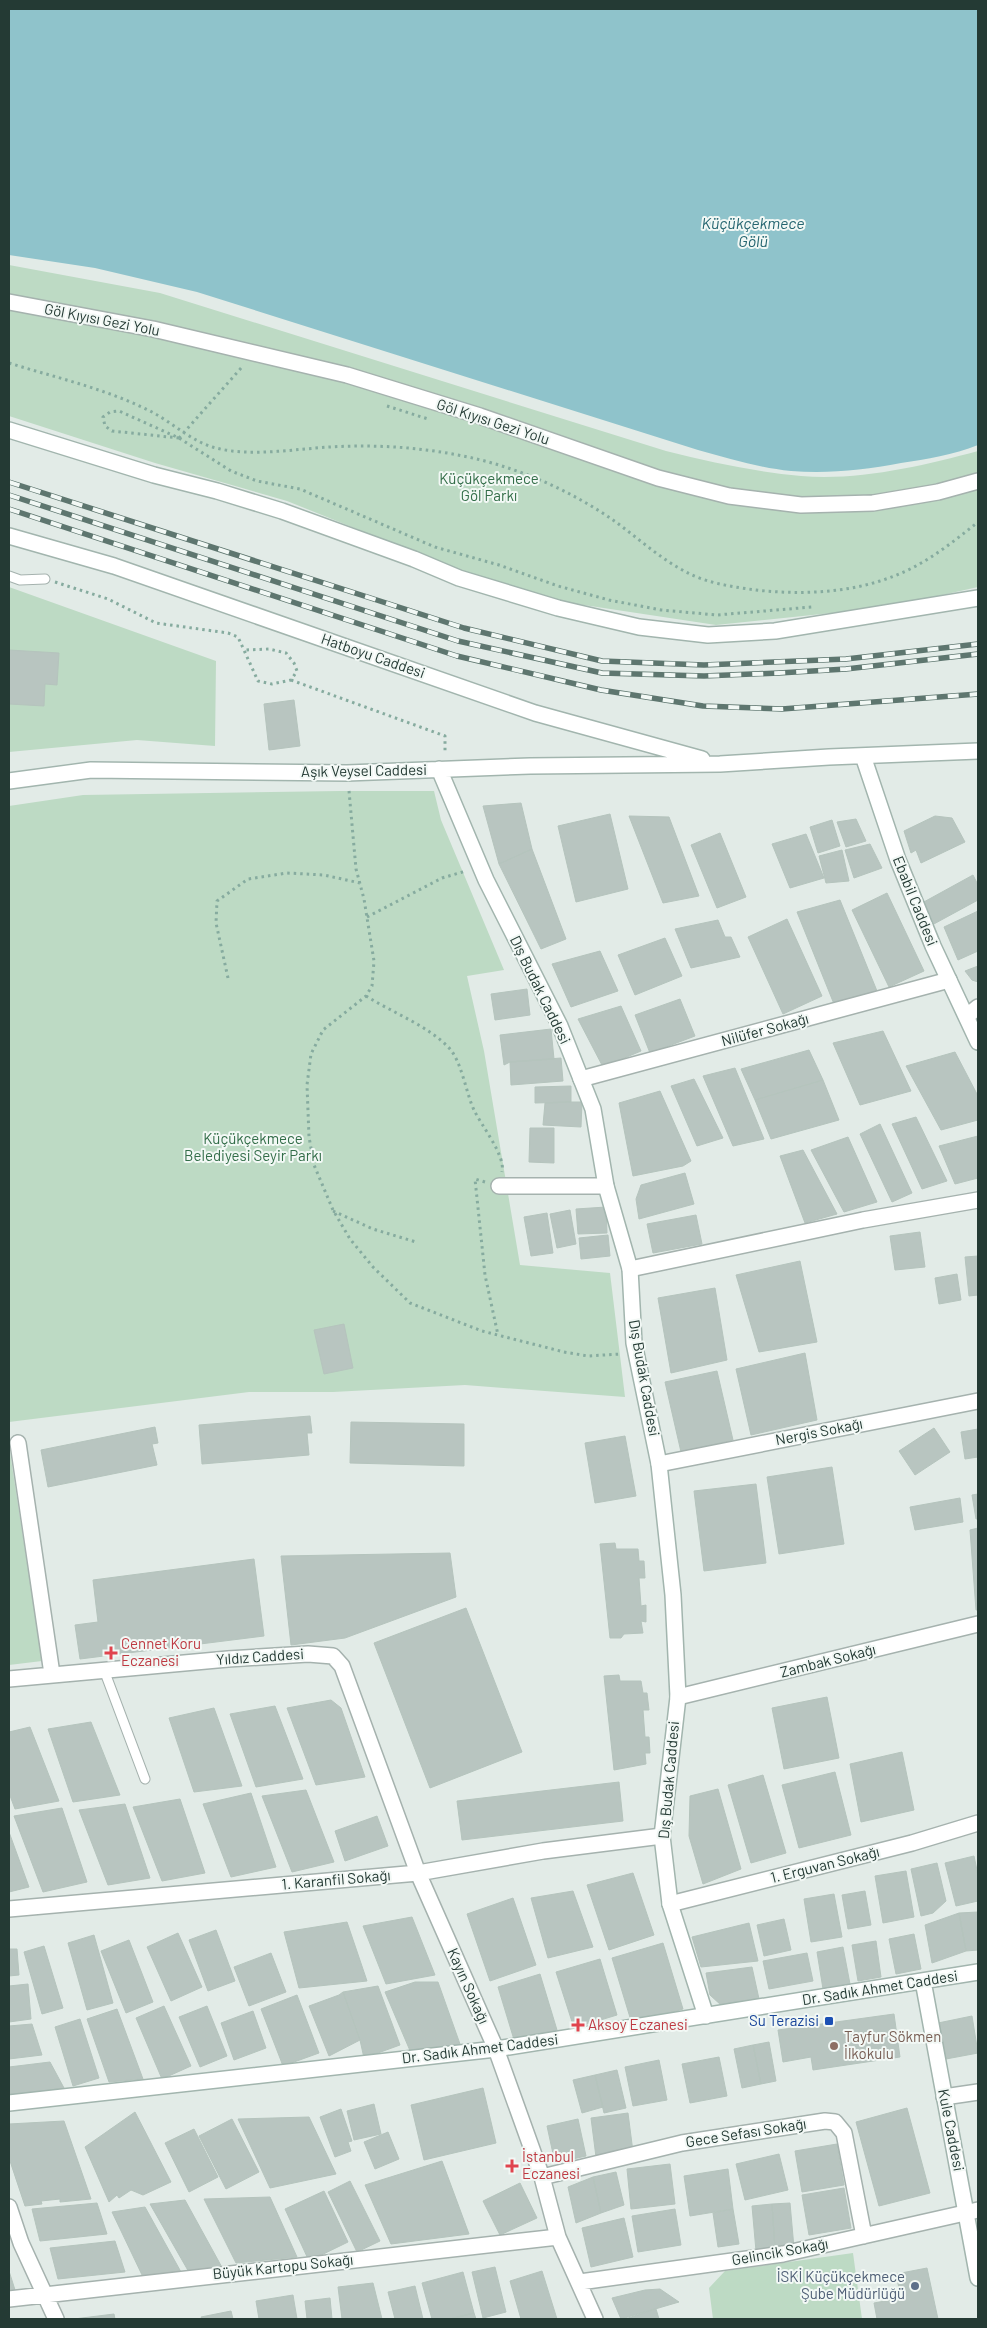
<svg xmlns="http://www.w3.org/2000/svg" width="987" height="2328" font-family="Barlow,sans-serif">
<rect width="100%" height="100%" fill="#e2ebe7"/>
<path fill="#bddac4" d="M9,265L160,293L666,451C711,462 755,472 801,476C858,481 923,466 978,451V587L889,607L716,625L564,602L459,570L287,501L155,463L9,416Z
M9,587L216,661L215,746L137,740L9,752Z
M340,791H434L441,820L504,970L467,976L484,1051L520,1265L610,1273L625,1397L465,1385L333,1392H249L9,1422V806L83,795Z
M9,1446L42,1661L9,1665Z
M853,2253L862,2319H713L709,2288L725,2271Z"/>
<path fill="#8fc3cb" d="M9,9H978V445C953,455 927,459 901,463C864,470 828,474 791,471C759,468 728,458 698,450L197,292L95,268L9,255Z"/>
<path fill="#b8c5c0" stroke="#b5c4bd" d="M9,650L59,653L57,685L45,684L44,706L9,704Z
M294,700L300,746L269,750L264,704Z
M521,803L532,849L499,864L483,806Z
M610,814L628,889L576,902L558,826Z
M629,816L669,817L699,896L663,903Z
M935,816L952,818L965,842L921,863L916,850L911,853L904,831Z
M856,819L866,841L846,847L837,822Z
M832,820L840,846L818,853L810,827Z
M720,833L746,897L717,908L691,845Z
M806,834L824,878L790,888L772,844Z
M870,844L882,868L854,878L845,850Z
M532,849L566,939L541,949L499,864Z
M842,850L849,881L826,883L819,856Z
M973,875L978,885V900L932,925L922,903Z
M887,893L924,971L889,987L852,910Z
M840,900L877,991L834,1004L797,912Z
M978,911V951L958,960L944,927Z
M787,919L822,996L783,1014L748,937Z
M718,920L725,937H731L740,957L691,968L675,929Z
M665,938L682,976L635,995L618,955Z
M600,951L618,991L571,1007L552,964Z
M978,966V982L972,980L965,971Z
M527,989L530,1015L495,1020L491,994Z
M680,999L695,1036L650,1053L635,1015Z
M621,1006L641,1051L603,1067L578,1019Z
M551,1029L554,1059L510,1062L504,1065L500,1035Z
M883,1031L911,1091L860,1105L833,1043Z
M809,1050L823,1080L755,1100L741,1069Z
M955,1052L978,1096V1120L941,1130L906,1066Z
M561,1058L563,1081L511,1085L510,1062Z
M735,1068L764,1139L733,1146L703,1076Z
M694,1079L723,1138L697,1146L671,1086Z
M823,1080L839,1120L771,1139L755,1100Z
M571,1086V1102L535,1103V1087Z
M660,1091L691,1161L683,1166L633,1176L619,1103Z
M571,1102H582L581,1127L543,1125L545,1103Z
M916,1117L947,1181L922,1189L892,1124Z
M880,1124L912,1193L892,1202L860,1134Z
M530,1128H554V1163L529,1162Z
M978,1136V1178L955,1184L939,1146Z
M848,1137L877,1202L844,1212L811,1150Z
M803,1150L837,1214L805,1223L780,1156Z
M685,1173L694,1204L639,1219L636,1199L641,1185Z
M606,1207L607,1233L578,1234L576,1209Z
M570,1210L576,1244L557,1248L550,1214Z
M547,1213L553,1253L531,1256L524,1217Z
M696,1215L702,1244L653,1253L647,1224Z
M920,1232L925,1267L895,1270L890,1236Z
M608,1235L610,1256L581,1259L579,1238Z
M978,1256V1295L969,1296L965,1257Z
M800,1261L817,1342L759,1352L736,1275Z
M957,1274L961,1300L939,1304L935,1278Z
M715,1288L727,1360L671,1373L658,1298Z
M344,1324L353,1368L324,1374L314,1330Z
M805,1353L817,1420L751,1435L736,1369Z
M717,1371L733,1440L681,1452L665,1382Z
M310,1416L312,1433H307L309,1455L202,1464L199,1425Z
M351,1422L464,1424V1466L350,1463Z
M155,1427L158,1443L152,1444L157,1465L48,1487L41,1450Z
M934,1428L950,1452L915,1475L899,1451Z
M978,1429V1457L965,1459L961,1432Z
M625,1436L636,1496L595,1503L585,1443Z
M832,1467L844,1544L779,1554L767,1477Z
M756,1484L766,1563L704,1571L694,1491Z
M978,1494V1519H976L972,1495Z
M960,1498L963,1522L915,1530L910,1507Z
M978,1528V1610H976L970,1530Z
M615,1543L616,1549H638L639,1561H644L645,1578H639L641,1606L646,1605V1622L641,1621L643,1633L624,1634L621,1638H610L600,1544Z
M450,1553L456,1597L345,1638L291,1645L281,1556Z
M254,1559L264,1636L80,1659L75,1625L98,1622L93,1580Z
M466,1608L522,1752L430,1788L374,1643Z
M619,1675L620,1681H641L643,1693H647L649,1710H643L645,1737H649L650,1753H645L646,1764L614,1770L604,1676Z
M827,1697L839,1758L784,1769L772,1708Z
M331,1700L341,1708L365,1777L316,1785L287,1708Z
M275,1706L303,1779L256,1787L230,1714Z
M214,1708L242,1786L194,1792L169,1718Z
M91,1722L120,1795L73,1802L48,1729Z
M30,1727L59,1801L15,1809L9,1793V1732Z
M902,1752L914,1810L861,1822L850,1764Z
M835,1772L851,1835L799,1848L782,1785Z
M763,1775L786,1853L751,1863L728,1785Z
M619,1782L623,1821L462,1840L457,1801Z
M718,1789L741,1869L703,1884L689,1836L690,1796Z
M306,1790L334,1862L292,1872L262,1796Z
M251,1793L276,1867L231,1877L203,1804Z
M180,1799L205,1873L162,1881L133,1807Z
M125,1804L150,1878L108,1885L79,1810Z
M62,1808L87,1882L43,1892L14,1816Z
M377,1816L388,1846L345,1861L335,1831Z
M9,1832L29,1887L9,1892Z
M974,1856L978,1875V1901L956,1906L945,1863Z
M937,1863L946,1901L933,1913L921,1916L911,1869Z
M906,1871L914,1917L883,1923L875,1876Z
M633,1873L654,1935L609,1950L587,1885Z
M573,1891L593,1947L548,1958L531,1898Z
M865,1891L871,1925L848,1929L842,1895Z
M834,1894L842,1937L811,1942L804,1899Z
M513,1898L536,1965L490,1981L467,1914Z
M978,1912V1950L966,1951L959,1913Z
M959,1913L966,1951L932,1963L925,1925Z
M412,1917L435,1975L386,1984L363,1926Z
M784,1919L791,1950L764,1956L757,1925Z
M347,1922L367,1981L299,1988L284,1932Z
M749,1923L758,1961L701,1967L692,1937Z
M216,1930L235,1981L208,1991L189,1940Z
M178,1933L202,1987L171,2001L147,1947Z
M914,1934L921,1969L896,1974L889,1939Z
M94,1935L113,2003L87,2010L68,1943Z
M129,1940L153,2002L126,2013L101,1951Z
M876,1941L881,1977L858,1981L852,1945Z
M663,1943L683,2009L632,2024L612,1958Z
M44,1946L63,2008L42,2014L24,1952Z
M843,1947L850,1984L823,1989L817,1952Z
M9,1949H17L19,1975L9,1976Z
M271,1953L286,1992L249,2006L234,1967Z
M807,1953L813,1981L769,1989L763,1961Z
M600,1959L617,2015L574,2028L556,1972Z
M752,1967L759,1999L722,2006L710,1995L706,1973Z
M540,1974L557,2030L515,2043L498,1987Z
M415,1982H438L460,2044L411,2053L385,1992Z
M28,1984L31,2019L9,2022V1986Z
M378,1986L400,2045L364,2058L360,2040L343,1992Z
M343,1992L360,2040L329,2056L309,2006L339,1995Z
M297,1995L319,2053L283,2066L261,2009Z
M164,2006L191,2066L162,2079L136,2018Z
M207,2006L227,2056L200,2067L179,2017Z
M117,2009L143,2079L109,2082L87,2019Z
M253,2011L266,2048L234,2060L221,2023Z
M894,2014L900,2057L813,2070L811,2057L783,2062L778,2030Z
M972,2016L978,2053L946,2059L938,2023Z
M80,2019L99,2078L73,2086L55,2027Z
M32,2024L42,2055L9,2059V2026Z
M769,2042L776,2081L761,2084L753,2045Z
M753,2045L761,2084L742,2088L734,2049Z
M719,2057L727,2096L690,2103L682,2064Z
M659,2060L667,2100L633,2106L625,2067Z
M50,2062L64,2088L9,2096V2067Z
M617,2070L626,2108L604,2113L595,2075Z
M595,2075L603,2107L582,2113L573,2080Z
M483,2088L496,2143L424,2160L411,2105Z
M374,2104L381,2134L354,2140L347,2111Z
M907,2108L930,2193L879,2206L856,2122Z
M341,2109L352,2141L348,2142L351,2151L335,2157L320,2117Z
M135,2112L171,2182L143,2195L131,2190L119,2198L117,2195L109,2202L85,2147Z
M628,2113L633,2152L596,2157L591,2118Z
M309,2117L336,2174L270,2188L238,2119Z
M232,2119L259,2172L226,2189L199,2136Z
M578,2119L586,2156L555,2163L547,2126Z
M64,2121L91,2199L60,2202V2199L41,2201L42,2204L25,2206L9,2158V2124Z
M194,2129L218,2177L189,2192L165,2143Z
M388,2132L399,2159L375,2169L364,2142Z
M837,2144L844,2185L802,2192L795,2151Z
M779,2154L788,2190L745,2200L736,2164Z
M442,2161L469,2234L391,2244L365,2185Z
M670,2164L675,2204L631,2209L627,2169Z
M728,2169L733,2209L690,2216L684,2176Z
M616,2172L624,2205L601,2213L593,2177Z
M593,2177L601,2213L576,2223L568,2187Z
M350,2181L380,2241L357,2252L328,2192Z
M520,2183L537,2218L500,2235L483,2201Z
M844,2188L851,2228L809,2235L802,2195Z
M324,2191L348,2242L309,2261L285,2209Z
M270,2197L297,2257L236,2263L204,2199Z
M185,2200L224,2271L190,2274L150,2204Z
M97,2203L107,2234L40,2241L32,2209Z
M790,2203L794,2248L775,2249L772,2204Z
M772,2204L775,2249L756,2251L752,2206Z
M145,2207L181,2272L143,2277L112,2212Z
M675,2209L681,2245L638,2252L632,2216Z
M733,2209L739,2244L718,2247L713,2213Z
M624,2218L633,2257L591,2267L582,2228Z
M115,2241L125,2272L58,2279L50,2248Z
M495,2267L506,2312L483,2318L472,2272Z
M927,2268L938,2319H877L874,2303L901,2298L896,2274Z
M9,2271L16,2293L9,2294Z
M542,2271L557,2319H521L510,2281Z
M463,2272L474,2313L450,2319H432L422,2283Z
M373,2283L382,2319H342L338,2287Z
M415,2286L423,2319H395L388,2292Z
M660,2289L679,2302L621,2319L612,2298L645,2290Z
M293,2295L297,2319H259L256,2301Z
M330,2298L332,2319H307L305,2301Z
M656,2309L659,2319H625Z
M231,2311L233,2319H202L201,2317Z
M474,2313L476,2319H450Z
M114,2314L115,2319H74Z"/>
<g fill="none" stroke-linecap="round" stroke-linejoin="round">
<defs>
<path id="lane" d="M9,576L20,580L45,579
M104,1670L145,1779"/>
<path id="street" d="M9,302L153,329L347,375L480,416L658,478L729,496L801,505L873,503L938,492L978,481
M967,1016L978,1007
M581,1079L949,980
M499,1186H606
M630,1269L863,1220L978,1200
M18,1443L52,1674
M659,1464L978,1401
M9,1679L228,1659L308,1654L333,1656L342,1666L418,1873L496,2049L542,2177L558,2237L595,2319
M678,1697L978,1624
M670,1904L912,1843L978,1823
M9,1909L418,1873L543,1851L662,1836
M944,2097L978,2092
M542,2177L682,2143L825,2121L835,2122L844,2133L864,2236
M9,2207L21,2243L56,2319
M580,2282L783,2254L978,2210
M9,2299L558,2237"/>
<path id="secondary" d="M9,430L154,475L217,491L282,511L414,559L459,578L558,608L639,627L708,635L775,631L978,598
M9,536L114,566L535,713L702,759
M863,756L898,860L933,946L978,1042
M439,769L486,880L560,1026L593,1109L606,1186L630,1269L634,1343L659,1464L673,1595L678,1697L662,1836L670,1904L706,2016
M9,781L91,770L347,773L530,766L720,764L829,757L978,751
M923,1981L978,2278
M9,2103L496,2049L978,1972"/>
</defs>
<use href="#lane" stroke="#a5b2ae" stroke-width="11"/>
<use href="#street" stroke="#a5b2ae" stroke-width="18"/>
<use href="#secondary" stroke="#a2b5ae" stroke-width="18"/>
<path stroke="#86ab9f" stroke-width="3" stroke-dasharray="2.5 4" stroke-linecap="butt" d="M9,363C57,378 107,389 152,412C173,423 192,442 216,448C250,457 295,449 330,447C381,444 432,448 481,460C528,472 574,493 613,520C637,537 659,558 686,572C706,583 733,587 756,590C810,596 866,592 914,567C937,555 958,538 978,522
M387,406L428,419
M179,438L112,431L105,426L103,417L110,412L119,411L179,438L231,471L257,481L300,489L435,547L499,565L558,586L609,600L661,610L717,615L812,607
M179,438L242,367
M55,582L108,599L156,623L228,633L238,637L258,681L272,684L291,680L297,671L294,663L286,653L269,649L245,650
M291,680L445,736V754
M349,791L356,869L364,899L374,961L372,986L366,996L323,1030L311,1054L307,1085L309,1137L314,1165L333,1210L350,1239L373,1267L410,1303L482,1331L564,1352L588,1356L621,1354
M367,917L442,878L466,871
M228,978L216,923L217,901L248,879L287,873L324,875L360,883
M366,996C393,1013 429,1026 450,1049C462,1063 466,1093 474,1110C481,1125 506,1156 502,1172
M485,1182L475,1179L485,1275L498,1335
M333,1211L373,1229L416,1242"/>
<use href="#lane" stroke="#fff" stroke-width="9"/>
<use href="#street" stroke="#fff" stroke-width="15"/>
<use href="#secondary" stroke="#fff" stroke-width="15"/>
<defs>
<path id="rail" d="M9,482L464,628L602,661L704,665L846,659L978,644
M9,495L458,641L602,673L704,676L779,673L846,669L978,654
M9,509L457,656L601,690L703,706L782,709L978,694"/>
</defs>
<use href="#rail" stroke="#5e766f" stroke-width="5.5"/>
<use href="#rail" stroke="#f2f8f5" stroke-width="4" stroke-dasharray="11" stroke-linecap="butt"/>
</g>
<g fill="#e0444e" stroke="#f2f8f5" stroke-width="2">
<path d="M108.5 1645.5h5v5h5v5h-5v5h-5v-5h-5v-5h5z"/>
<path d="M575.5 2017.5h5v5h5v5h-5v5h-5v-5h-5v-5h5z"/>
<path d="M509.5 2158.5h5v5h5v5h-5v5h-5v-5h-5v-5h5z"/>
</g>
<rect fill="#1a4fb4" stroke="#f2f8f5" stroke-width="2" x="824" y="2016" width="10" height="10" rx="2.5"/>
<circle fill="#8d6e63" stroke="#f2f8f5" stroke-width="2" cx="834" cy="2046" r="5"/>
<circle fill="#5c6f8a" stroke="#f2f8f5" stroke-width="2" cx="915" cy="2286" r="5"/>
<g text-anchor="middle" stroke-width="4" stroke-linejoin="round" paint-order="stroke">
<g font-size="15" fill="#243a34" stroke="#f2f8f5">
<text transform="translate(102 320) rotate(11)" y="5">Göl Kıyısı Gezi Yolu</text>
<text transform="translate(493 422) rotate(18)" y="5">Göl Kıyısı Gezi Yolu</text>
<text transform="translate(373 656) rotate(19)" y="5">Hatboyu Caddesi</text>
<text transform="translate(364 771) rotate(-1)" y="5">Aşık Veysel Caddesi</text>
<text transform="translate(915 901) rotate(68)" y="5">Ebabil Caddesi</text>
<text transform="translate(540 990) rotate(64)" y="5">Dış Budak Caddesi</text>
<text transform="translate(765 1030) rotate(-15)" y="5">Nilüfer Sokağı</text>
<text transform="translate(644 1378) rotate(80)" y="5">Dış Budak Caddesi</text>
<text transform="translate(819 1432) rotate(-11)" y="5">Nergis Sokağı</text>
<text transform="translate(260 1657) rotate(-4)" y="5">Yıldız Caddesi</text>
<text transform="translate(828 1661) rotate(-14)" y="5">Zambak Sokağı</text>
<text transform="translate(669 1780) rotate(-85)" y="5">Dış Budak Caddesi</text>
<text transform="translate(825 1865) rotate(-14)" y="5">1. Erguvan Sokağı</text>
<text transform="translate(336 1880) rotate(-5)" y="5">1. Karanfil Sokağı</text>
<text transform="translate(468 1986) rotate(66)" y="5">Kayın Sokağı</text>
<text transform="translate(880 1988) rotate(-9)" y="5">Dr. Sadık Ahmet Caddesi</text>
<text transform="translate(480 2049) rotate(-7)" y="5">Dr. Sadık Ahmet Caddesi</text>
<text transform="translate(951 2130) rotate(79)" y="5">Kule Caddesi</text>
<text transform="translate(746 2133) rotate(-9)" y="5">Gece Sefası Sokağı</text>
<text transform="translate(780 2252) rotate(-10)" y="5">Gelincik Sokağı</text>
<text transform="translate(283 2267) rotate(-6)" y="5">Büyük Kartopu Sokağı</text>
</g>
<g font-size="15" fill="#326d48" stroke="#f2f8f5">
<text x="489" y="484">Küçükçekmece<tspan x="489" dy="17">Göl Parkı</tspan></text>
<text x="253" y="1144">Küçükçekmece<tspan x="253" dy="17">Belediyesi Seyir Parkı</tspan></text>
</g>
<g font-size="15" fill="#be3a42" stroke="#f2f8f5" text-anchor="start">
<text x="121" y="1649">Cennet Koru<tspan x="121" dy="17">Eczanesi</tspan></text>
<text x="588" y="2030">Aksoy Eczanesi</text>
<text x="522" y="2162">İstanbul<tspan x="522" dy="17">Eczanesi</tspan></text>
</g>
<g font-size="15" fill="#164399" stroke="#f2f8f5" text-anchor="end">
<text x="819" y="2026">Su Terazisi</text>
</g>
<g font-size="15" fill="#785e54" stroke="#f2f8f5" text-anchor="start">
<text x="844" y="2042">Tayfur Sökmen<tspan x="844" dy="17">İlkokulu</tspan></text>
</g>
<g font-size="15" fill="#4e5e75" stroke="#f2f8f5" text-anchor="end">
<text x="905" y="2282">İSKİ Küçükçekmece<tspan x="905" dy="17">Şube Müdürlüğü</tspan></text>
</g>
<g font-size="16" font-style="italic" fill="#246570" stroke="#f2f8f5">
<text x="753" y="229">Küçükçekmece<tspan x="753" dy="18">Gölü</tspan></text>
</g>
</g>
<rect width="987" height="2328" fill="none" stroke="#243a34" stroke-width="20"/>
</svg>
